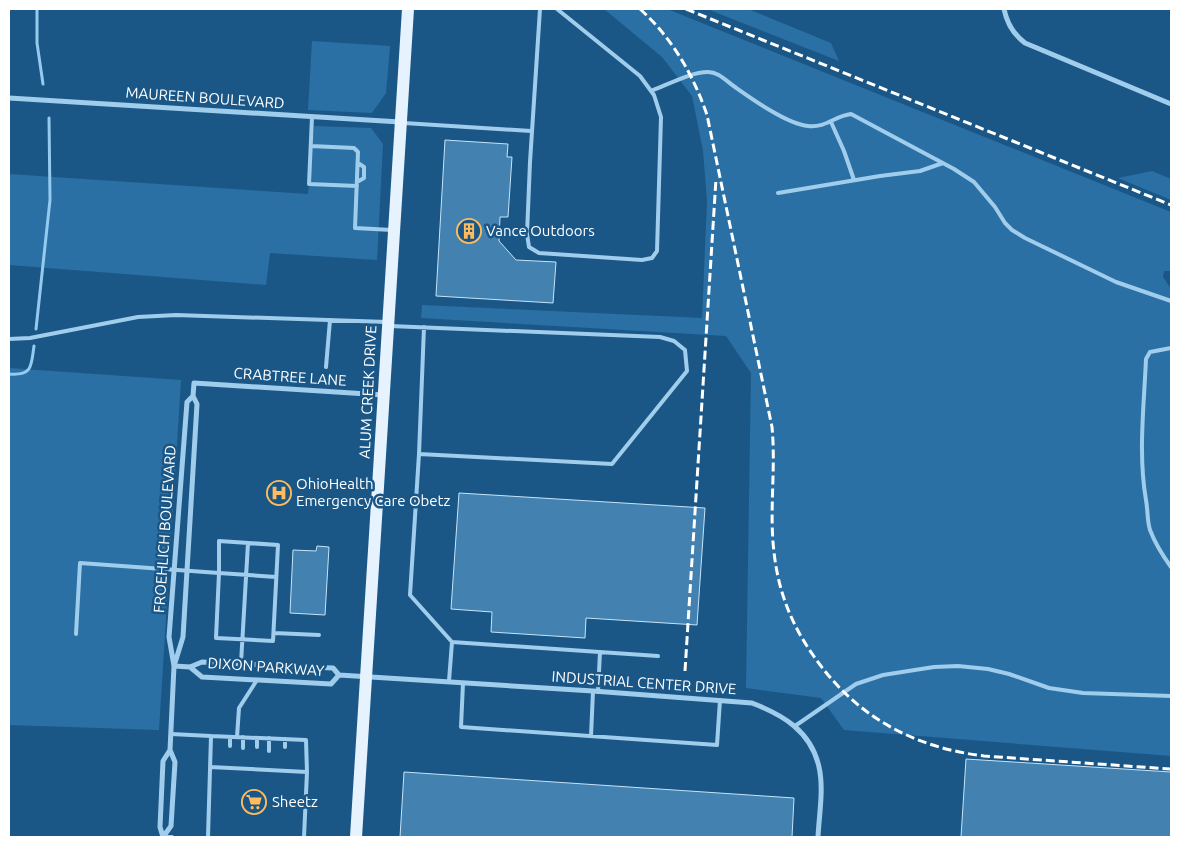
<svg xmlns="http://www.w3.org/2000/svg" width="1180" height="846" font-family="Ubuntu,sans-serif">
<rect width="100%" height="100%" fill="#1a5787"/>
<path fill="#2a70a4" d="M604,9H667L1171,212V271H1164L1163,277L1171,289V756L844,730L821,698L746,688L751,373L726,336L421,318L422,305L702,318L707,201L703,151L692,96L662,57Z
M707,9H748L831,43L839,61Z
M312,41L390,46L386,93L372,113L308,110Z
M314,126L371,128L383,144L377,260L270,253L266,285L9,265V174L308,194Z
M1152,171L1171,179V200L1118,178Z
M9,368L181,380L159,730L9,725Z"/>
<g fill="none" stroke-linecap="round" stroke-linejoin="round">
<path stroke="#94caef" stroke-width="3" d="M37,9V43L43,84
M36,329L50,200L49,118
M9,374C33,376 31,366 34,346"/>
</g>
<path fill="#4281b0" stroke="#c6e4f9" d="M445,140L508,144L507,157H512L508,217H500L499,241L516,260L556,262L553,303L436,296Z
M459,493L705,508L697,625L586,618L585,638L491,632L492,612L451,609Z
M317,546L329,547L325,615L290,613L293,550L316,551Z
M966,759L1171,772V837H961Z
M404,772L794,798L792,837H400Z"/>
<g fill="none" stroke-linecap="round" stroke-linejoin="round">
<path stroke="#a1cdec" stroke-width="4" d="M540,9L530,162L527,234L529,247L539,253L642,260L652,258L657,251L661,117L654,95L640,76L557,9
M651,91C667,85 691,72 708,72C719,72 726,81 735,87C752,99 787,124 808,126C826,128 835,116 851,114L954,169L974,182L995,207L1005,223L1012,230L1025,238L1116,282L1171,301
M312,117L309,184L357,186
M831,122L844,151L854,180
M404,123L531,131
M311,146L354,148L358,152L355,228L392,230
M357,182L364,178V167L358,163
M778,193L880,176L920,171L943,163
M390,326C480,329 570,333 660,337L674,341L685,350L687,371L612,464L419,454L424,327
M9,339L30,338L138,317L176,315L387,322
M1171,348L1150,352L1146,359C1144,406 1138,454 1146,500C1148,511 1147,520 1150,530C1155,543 1163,556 1171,567
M326,367L330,320
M419,454L410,595L452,642L449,681
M274,633L319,635
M76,634L80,563L219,573L216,638L273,641L278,545L219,541V573L276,577
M452,642L658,656
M241,663L248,543
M463,683L461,727L717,745L720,700
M598,692L600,652
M795,726L856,684L883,675L934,667L958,666L988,669L1009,674L1049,688L1083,693L1171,696
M171,734L211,736L208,837
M211,736L306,740L307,772
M591,736L593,691
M237,737L239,708L257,680
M257,738V747
M230,746V737
M285,747V739
M243,748V737
M269,751V738
M210,767L307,772L304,837
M163,837H172"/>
<path stroke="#a1cdec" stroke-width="5" d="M1004,9C1007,24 1013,34 1025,43L1171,104
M9,98L400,122
M174,666L190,667L202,662L333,668L339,675L593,691L752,703C783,715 811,731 819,767C824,789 819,815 818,837
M174,666L183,637L197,404L193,396L194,383L383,395
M190,667L202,677L331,684L339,675
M163,837L171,826L175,762L170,750L174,666L169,637L187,402L193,396
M163,837L160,827L163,761L170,750"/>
<path stroke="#e6f3ff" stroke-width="12" d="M356,837L408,9"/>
<path stroke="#fff" stroke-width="3" stroke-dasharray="9 4" stroke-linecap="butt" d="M640,9C672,38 693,74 707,115L772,427C776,469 769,511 774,552C778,590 791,624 813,655C854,715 911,747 984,756L1170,769
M686,9L1171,205
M685,671L716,179"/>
</g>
<defs>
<symbol id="building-ring" viewBox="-11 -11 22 22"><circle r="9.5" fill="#1a5787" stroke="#ffbb5d" stroke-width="1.5"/><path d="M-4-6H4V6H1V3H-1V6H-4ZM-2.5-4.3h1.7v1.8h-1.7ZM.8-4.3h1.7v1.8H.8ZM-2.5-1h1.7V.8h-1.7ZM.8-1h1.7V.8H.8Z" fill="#ffbb5d"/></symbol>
<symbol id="hospital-ring" viewBox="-11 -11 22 22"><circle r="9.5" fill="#1a5787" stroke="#ffbb5d" stroke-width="1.5"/><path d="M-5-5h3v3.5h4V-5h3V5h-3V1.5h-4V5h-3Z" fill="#ffbb5d"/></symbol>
<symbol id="supermarket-ring" viewBox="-11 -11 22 22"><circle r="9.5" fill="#1a5787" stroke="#ffbb5d" stroke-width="1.5"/><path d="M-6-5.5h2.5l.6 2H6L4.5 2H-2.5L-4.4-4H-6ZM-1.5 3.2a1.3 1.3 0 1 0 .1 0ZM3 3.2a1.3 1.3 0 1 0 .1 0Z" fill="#ffbb5d"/></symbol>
</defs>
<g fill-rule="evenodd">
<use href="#building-ring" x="455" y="217" width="28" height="28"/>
<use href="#hospital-ring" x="265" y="479" width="28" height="28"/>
<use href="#supermarket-ring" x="240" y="788" width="28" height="28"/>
</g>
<g text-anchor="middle" stroke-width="5" stroke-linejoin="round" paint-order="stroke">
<g font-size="15" fill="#fff" stroke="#1a5787">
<text transform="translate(205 98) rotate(4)" y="5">MAUREEN BOULEVARD</text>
<text transform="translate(290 377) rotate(4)" y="5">CRABTREE LANE</text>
<text transform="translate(368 392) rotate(-87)" y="5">ALUM CREEK DRIVE</text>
<text transform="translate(165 529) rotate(-86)" y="5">FROEHLICH BOULEVARD</text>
<text transform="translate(266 667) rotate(4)" y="5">DIXON PARKWAY</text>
<text transform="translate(644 683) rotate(4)" y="5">INDUSTRIAL CENTER DRIVE</text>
</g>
<g font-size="15" fill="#fff" stroke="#1a5787" text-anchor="start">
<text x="486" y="236">Vance Outdoors</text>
<text x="296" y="489">OhioHealth<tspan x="296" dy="17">Emergency Care Obetz</tspan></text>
<text x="272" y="807">Sheetz</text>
</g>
</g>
<rect width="1180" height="846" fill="none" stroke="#ffffff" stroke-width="20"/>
</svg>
